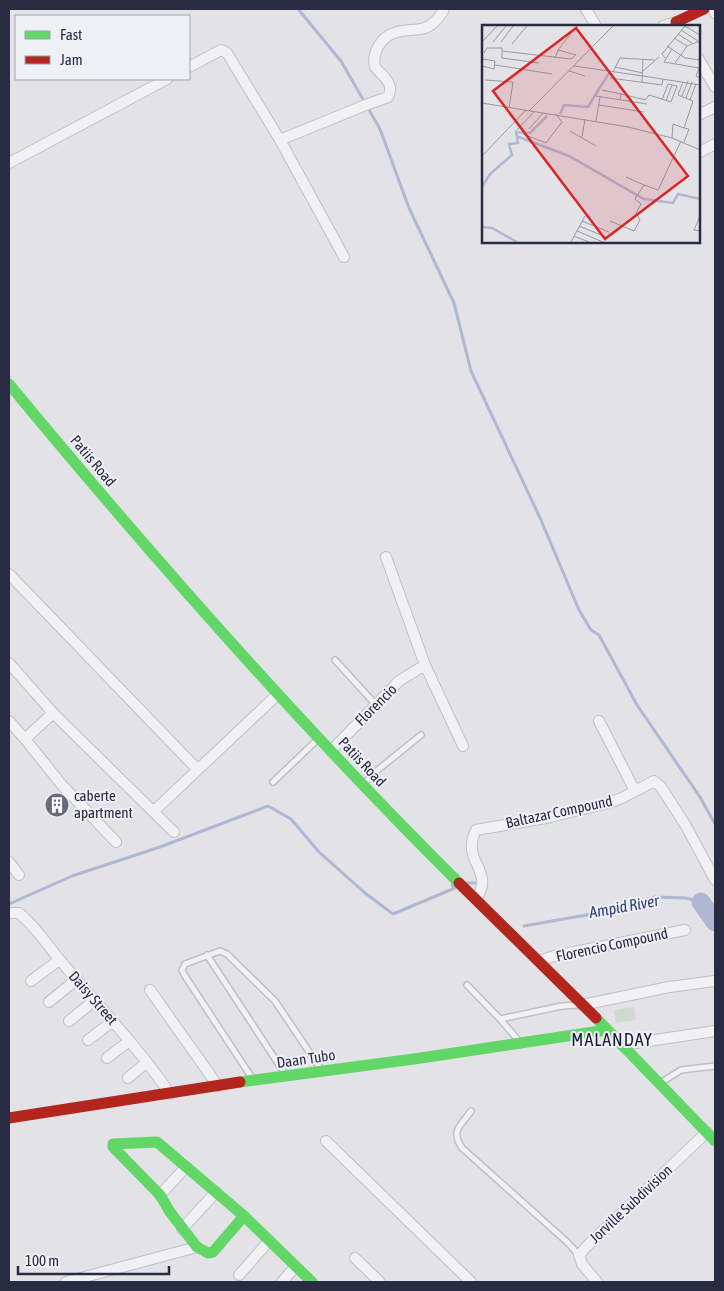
<svg xmlns="http://www.w3.org/2000/svg" width="724" height="1291" font-family="'Asap Condensed',sans-serif">
<rect width="100%" height="100%" fill="#e2e2e7"/>
<path fill="#d0dad2" d="M634,1007L636,1020L616,1023L614,1010Z"/>
<g fill="none" stroke-linecap="round" stroke-linejoin="round">
<path stroke="#b0b7d2" stroke-width="3" d="M298,9L341,61L380,129L409,208L454,303L471,371L541,520L579,610L591,630L599,635L637,705L700,797L715,824
M467,883H475
M9,904L72,876L160,847L268,806L291,819L319,852L365,893L393,914L455,888L452,885
M524,926L586,915L655,897L686,898L701,902"/>
<path stroke="#b0b7d2" stroke-width="19" d="M701,902L715,922"/>
<defs>
<path id="lane" d="M335,660L376,705
M273,782L317,740
M363,785L374,773L421,735
M207,955L285,1074
M467,985L500,1019L519,1041
M500,1019L562,1006L578,1005
M252,1078L185,976L182,970L185,964L220,951L227,954L275,1001L320,1068
M662,1082L681,1070L715,1066
M471,1111C461,1126 450,1130 462,1148L567,1242L579,1255"/>
<path id="street" d="M586,9L596,26
M713,9L715,13
M663,26L676,22L679,26
M698,58L715,87
M189,67L221,50L227,53L280,140L363,106L388,97C395,83 383,77 375,67C372,53 380,38 394,33C404,29 415,31 425,28C433,25 441,16 444,9
M698,115L715,107
M280,140L344,257
M698,153L715,144
M9,163L167,79
M386,557L425,665L463,746
M9,574L198,770
M9,663L53,713L174,832
M9,721L25,739L53,713
M599,721L635,791
M25,739L61,784L116,842
M331,751L399,681L425,665
M154,811L277,695
M9,862L19,875
M476,899C496,871 460,861 476,830L546,818L608,803L622,798L654,781L661,787L686,826L715,880
M9,913H19C35,926 46,943 59,959C96,1004 137,1045 170,1094
M539,961L554,956L685,930
M31,981L59,960
M150,990L218,1086
M49,1002L77,979
M582,1005L669,987L715,981
M69,1021L95,1000
M88,1040L113,1021
M622,1045L715,1031
M107,1058L129,1041
M128,1078L147,1062
M326,1141L471,1282
M160,1195L186,1167
M182,1229L216,1192
M355,1258L380,1282
M239,1275L269,1241
M66,1282L197,1247
M282,1282L295,1267
M597,1282L582,1264L579,1255L588,1245L707,1132"/>
</defs>
<use href="#lane" stroke="#bfbfc5" stroke-width="8"/>
<use href="#street" stroke="#bfbfc5" stroke-width="12"/>
<use href="#lane" stroke="#f1f1f4" stroke-width="5"/>
<use href="#street" stroke="#f1f1f4" stroke-width="10"/>
<path stroke="#63d668" stroke-width="11" d="M9,384C152,557 300,725 459,883
M596,1018L715,1141
M240,1082L414,1059L607,1030
M244,1216L213,1252L208,1253L197,1247L170,1212L160,1195L113,1147V1144L157,1142L244,1216L312,1282"/>
<path stroke="#b3261e" stroke-width="11" d="M676,22L704,9
M459,883L596,1018
M9,1118L240,1082"/>
</g>
<defs>
<symbol id="building-disc" viewBox="-11 -11 22 22"><circle r="9.5" fill="#696b7b" stroke="#eff0f6"/><path d="M-4-6H4V6H1V3H-1V6H-4ZM-2.5-4.3h1.7v1.8h-1.7ZM.8-4.3h1.7v1.8H.8ZM-2.5-1h1.7V.8h-1.7ZM.8-1h1.7V.8H.8Z" fill="#fff"/></symbol>
</defs>
<g fill-rule="evenodd">
<use href="#building-disc" x="43" y="791" width="28" height="28"/>
</g>
<g text-anchor="middle" stroke-width="4" stroke-linejoin="round" paint-order="stroke">
<g font-size="15" fill="#282b41" stroke="#eff0f6">
<text transform="translate(93 461) rotate(50)" y="5">Patiis Road</text>
<text transform="translate(376 705) rotate(-45)" y="5">Florencio</text>
<text transform="translate(362 762) rotate(47)" y="5">Patiis Road</text>
<text transform="translate(559 812) rotate(-12)" y="5">Baltazar Compound</text>
<text transform="translate(612 945) rotate(-12)" y="5">Florencio Compound</text>
<text transform="translate(93 998) rotate(49)" y="5">Daisy Street</text>
<text transform="translate(306 1059) rotate(-8)" y="5">Daan Tubo</text>
<text transform="translate(631 1204) rotate(-43)" y="5">Jorville Subdivision</text>
</g>
<g font-size="15" fill="#282b41" stroke="#eff0f6" text-anchor="start">
<text x="74" y="801">caberte<tspan x="74" dy="17">apartment</tspan></text>
</g>
<g font-size="16" font-style="italic" fill="#323e75" stroke="#eff0f6">
<text transform="translate(624 906) rotate(-10)" y="6">Ampid River</text>
</g>
<g font-size="18" letter-spacing="1" fill="#1b1c31" stroke="#eff0f6">
<text x="612" y="1046">MALANDAY</text>
</g>
</g>
<g transform="translate(482 25)">
<rect width="218" height="218" fill="#e2e2e7"/>
<path fill="none" stroke="#b0b7d2" stroke-width="2.5" d="M78,89L82,80L106,82L127,48M48,108L65,91M34,111L87,131L162,174L191,178L196,169L218,174M0,162L8,149L30,130L27,119L36,118L34,107L48,108M0,202L10,203L35,217"/>
<path fill="none" stroke="#9899a5" stroke-width="1" d="M203,1L218,10M199,5L216,16M196,9L210,18M192,13L205,21M1,16L15,1M11,17L24,1M19,17L31,1M30,19L45,1M185,21L203,33L218,35M190,24L182,37L217,43M76,25L95,1M20,26L89,34L94,30M2,28L5,23H20V33L57,38M73,33L76,25L94,30M183,33L180,29L203,1M0,34L13,36L12,44L0,41M193,38L205,21L218,16M13,40L70,49M92,41L161,51M218,41L214,51L218,53M133,42L161,48M87,46L103,51M161,46L177,32M131,47L138,33L172,35M161,51L218,60M128,53L180,60L181,54M3,55L31,57L27,83M160,57L161,34M120,65L139,69M114,71L165,79M200,71L206,56M204,73L210,57M138,74L139,69L164,75M164,74L167,70L189,77L195,61L186,59L180,75M208,75L214,59M184,76L190,60M0,78L146,102L190,113L218,125M117,80L162,87M47,86L131,1M114,96L118,72M47,104L61,88M35,105L52,87M88,106L114,121M41,109L64,118L80,97L74,89M100,112L103,94M190,113L191,99L202,103L211,76L196,70L201,57M202,117L207,104L202,103M0,131L44,85M144,152L162,160M218,191L212,205L218,206M100,196L127,207M128,196L152,206L158,195L154,188L159,179L153,174L162,160L176,165L199,116M97,201L124,212M95,206L121,217M92,211L107,217M89,217L103,191"/>
<path fill="#d62828" fill-opacity="0.15" stroke="#d62828" stroke-width="2.5" d="M94,3L206,151L123,214L11,66Z"/>
<rect width="218" height="218" fill="none" stroke="#282b41" stroke-width="2.5"/>
</g>
<rect width="724" height="1291" fill="none" stroke="#282b41" stroke-width="20"/>
<rect x="15" y="15" width="175" height="65" fill="#eff0f6" stroke="#9fa1ae"/>
<rect x="25" y="31" width="25" height="8" fill="#63d668" stroke="#9fa1ae"/>
<text x="60" y="40" font-size="15" fill="#282b41">Fast</text>
<rect x="25" y="56" width="25" height="8" fill="#b3261e" stroke="#9fa1ae"/>
<text x="60" y="65" font-size="15" fill="#282b41">Jam</text>
<path d="M18 1266v8h151v-8" fill="none" stroke="#282b41" stroke-width="2.5"/>
<text x="25" y="1266" font-size="15" fill="#282b41" stroke="#eff0f6" stroke-width="4" paint-order="stroke">100 m</text>
</svg>
